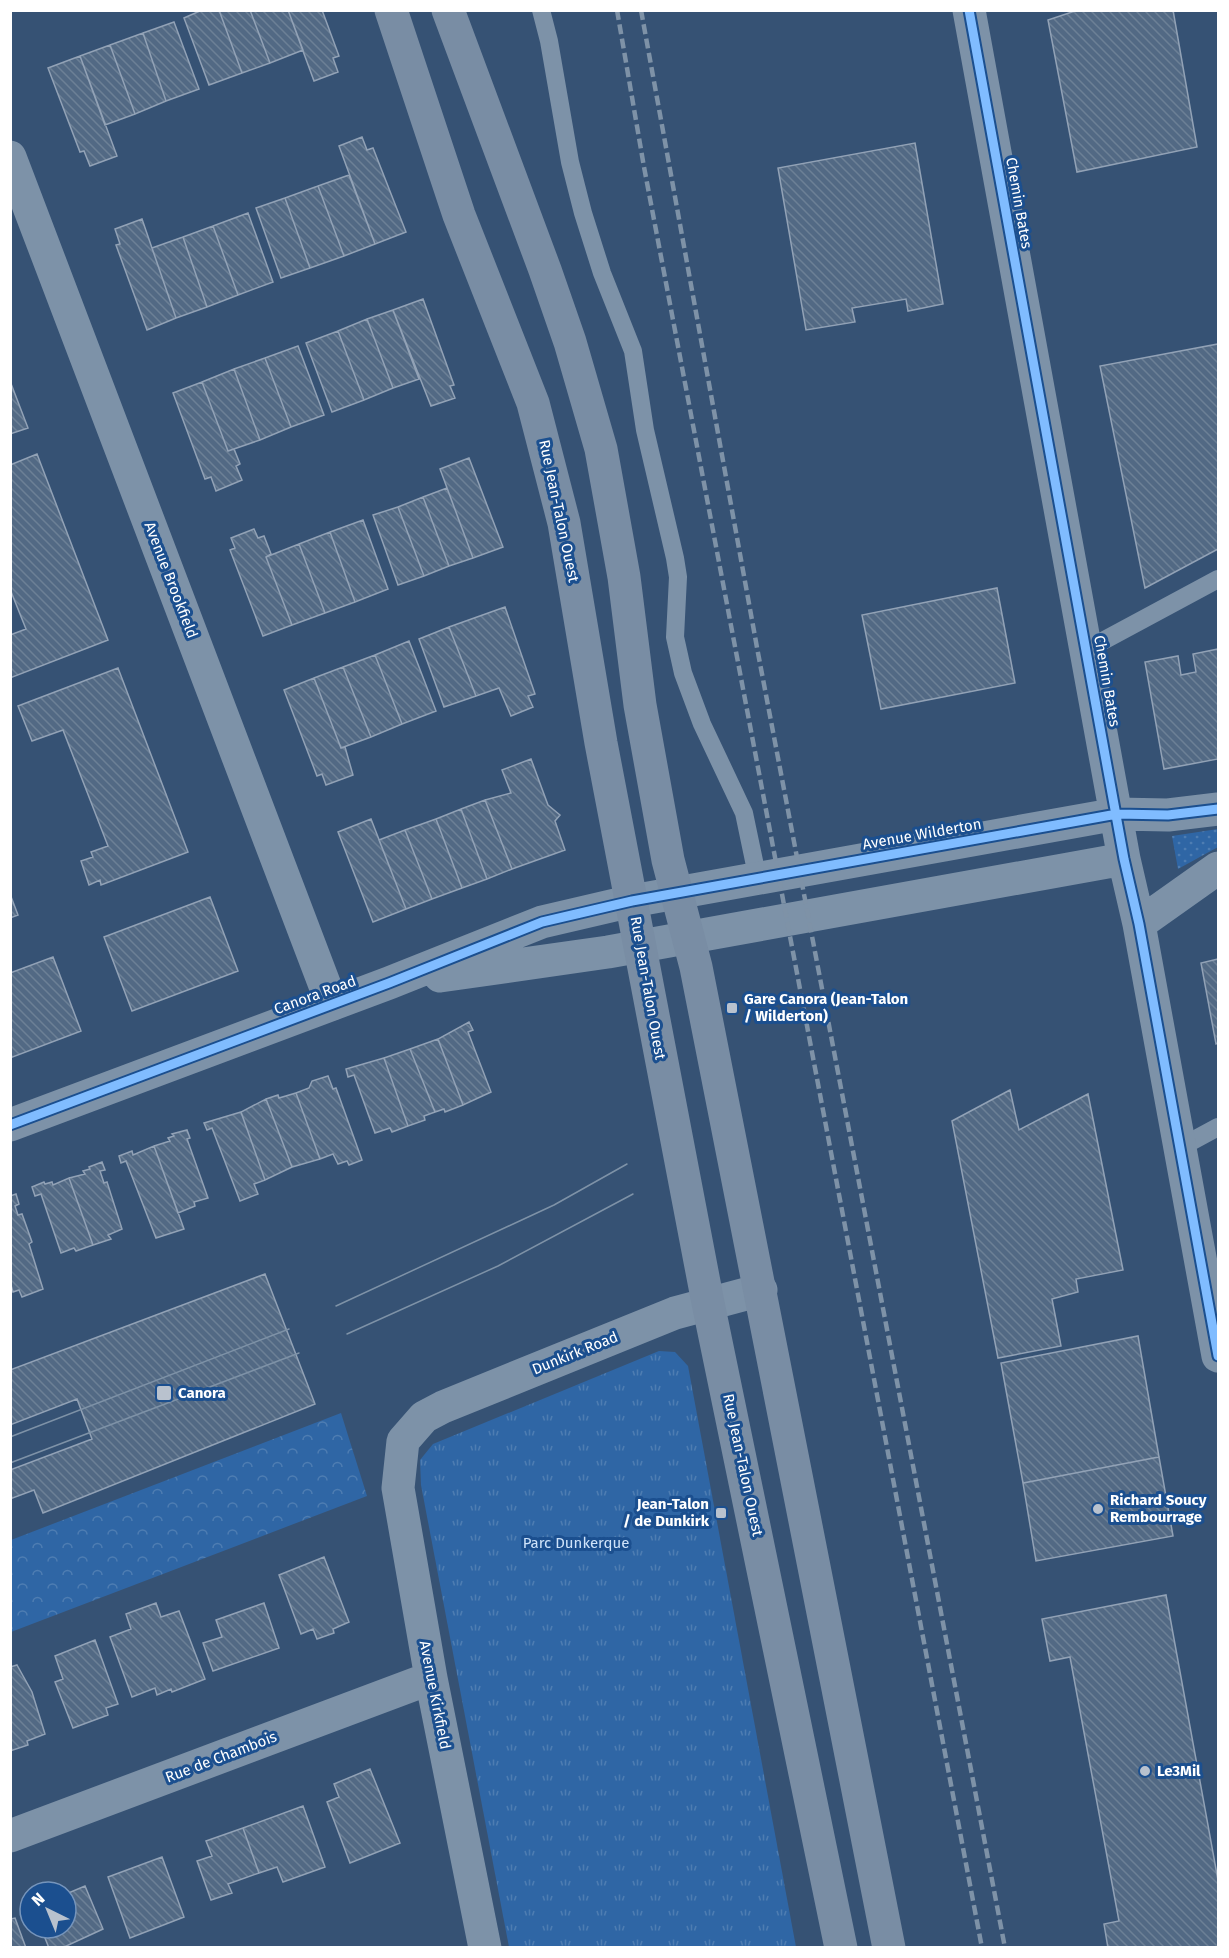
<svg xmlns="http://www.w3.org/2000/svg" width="1229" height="1958" font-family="'Fira Sans',sans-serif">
<defs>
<pattern id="grass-dots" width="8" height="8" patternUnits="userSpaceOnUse" patternTransform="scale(1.5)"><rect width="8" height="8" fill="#2f66a5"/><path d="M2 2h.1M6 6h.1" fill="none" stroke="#4e7db2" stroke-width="1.8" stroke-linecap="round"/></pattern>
<pattern id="forest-crowns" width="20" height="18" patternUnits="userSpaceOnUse" patternTransform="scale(1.5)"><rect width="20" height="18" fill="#2f66a5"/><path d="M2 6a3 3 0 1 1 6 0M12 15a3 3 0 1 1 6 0" fill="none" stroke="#4e7db2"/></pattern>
<pattern id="park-tufts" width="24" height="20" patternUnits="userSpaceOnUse" patternTransform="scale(1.5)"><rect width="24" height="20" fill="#2f66a5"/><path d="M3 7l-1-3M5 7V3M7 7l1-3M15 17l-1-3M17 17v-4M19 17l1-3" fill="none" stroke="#4e7db2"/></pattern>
<pattern id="building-back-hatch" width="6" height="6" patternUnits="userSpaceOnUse" patternTransform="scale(1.5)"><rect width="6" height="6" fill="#526984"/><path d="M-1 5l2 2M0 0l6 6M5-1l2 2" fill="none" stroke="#6c8096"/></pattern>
</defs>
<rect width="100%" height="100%" fill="#365274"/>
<path fill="url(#grass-dots)" d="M1218,829V847L1178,869L1172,836Z"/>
<path fill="url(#forest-crowns)" d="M341,1413L367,1496L11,1632V1540Z"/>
<path fill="url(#park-tufts)" d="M659,1351L675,1352L688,1366L796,1947H509L421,1485L420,1460L433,1444Z"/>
<path fill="url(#building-back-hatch)" stroke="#92a2b6" stroke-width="1.5" d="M202,10H219L242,73L209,85L184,18Z
M219,10H250L270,63L242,73Z
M250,10H288L303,50L270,63Z
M288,10H322L339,56L333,58L338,72L314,81Z
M1078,10H1173L1197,147L1077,172L1048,20Z
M174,22L199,89L166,101L143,33Z
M143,33L166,101L135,114L110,45Z
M110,45L135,114L105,125L80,56Z
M80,56L117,156L90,166L84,151L80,152L48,68Z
M362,137L367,150L373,148L406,232L375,244L339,146Z
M915,143L943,304L908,311L906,299L852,308L855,322L806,330L778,168Z
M349,175L375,244L344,256L318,186Z
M318,186L344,256L310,268L285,198Z
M285,198L310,268L281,278L256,208Z
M248,213L273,282L238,295L213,226Z
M142,219L176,318L147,330L116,245L120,244L115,229Z
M213,226L238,295L207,307L183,237Z
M183,237L207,307L176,318L152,248Z
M423,299L454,385L450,386L455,398L431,406L393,310Z
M393,310L419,379L393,388L367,319Z
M367,319L393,388L364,400L338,331Z
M338,331L364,400L332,412L306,343Z
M1218,344V549L1145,588L1100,366Z
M298,346L324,415L291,427L265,358Z
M265,358L291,427L260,440L234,369Z
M234,369L260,440L228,451L202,382Z
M10,381L28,428L10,434Z
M202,382L228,451L234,449L240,464L236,466L242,480L216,491L211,477L205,479L173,393Z
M37,454L108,640L10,678V635L26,629L10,589V465Z
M469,458L503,547L473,558L440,469Z
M447,488L473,558L449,566L423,497Z
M423,497L449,566L424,576L398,507Z
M398,507L424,576L398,585L373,515Z
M363,520L388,589L355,602L330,532Z
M254,529L258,538L264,536L271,554L266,557L292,625L263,636L230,550L235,548L231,538Z
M330,532L355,602L325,613L299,544Z
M299,544L325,613L292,625L266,557Z
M997,588L1015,683L881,709L862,615Z
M505,607L535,694L528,696L533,707L511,716L499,688L476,696L449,627Z
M449,627L476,696L444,707L419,639Z
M409,641L436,711L402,724L375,655Z
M1218,649V759L1164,769L1145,662L1178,656L1181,675L1196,672L1193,654Z
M375,655L402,724L371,737L343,667Z
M343,667L371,737L341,748L314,678Z
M118,668L188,852L101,885L100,880L89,885L81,861L93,857L91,852L108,846L63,730L32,741L18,706Z
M314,678L341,748L345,747L353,775L326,785L322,774L317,776L284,690Z
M531,759L548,805L560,815L555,821L565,850L512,869L485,800L511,793L502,770Z
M485,800L512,869L487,879L461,809Z
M461,809L487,879L462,888L436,819Z
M371,819L406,909L373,922L338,832Z
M436,819L462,888L432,899L405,830Z
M405,830L432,899L406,909L379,840Z
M10,894L18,915L10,918Z
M210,897L238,971L132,1011L104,937Z
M53,957L81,1031L10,1058V973Z
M1218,959V1043L1216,1044L1201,963Z
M469,1022L473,1030L468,1032L491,1092L463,1105L438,1039Z
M438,1039L463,1105L445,1112L444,1109L435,1112L410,1049Z
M410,1049L435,1112L424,1116L425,1120L408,1126L384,1058Z
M384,1058L408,1126L392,1132L390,1128L375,1133L354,1075L348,1077L346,1069Z
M328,1076L333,1089L336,1088L362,1160L349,1165L347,1161L338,1164L333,1154L320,1159L296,1093L309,1088L312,1081Z
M1010,1090L1019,1130L1088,1094L1123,1270L1076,1279L1078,1292L1052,1299L1061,1346L998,1358L952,1121Z
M296,1093L320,1159L292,1167L266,1099L278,1095L279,1098Z
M266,1099L292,1167L265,1180L241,1112Z
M241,1112L265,1180L254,1184L258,1194L240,1201L212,1128L207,1130L204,1123Z
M187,1130L190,1138L187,1139L208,1198L194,1202L195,1206L178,1213L154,1146L170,1141L168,1138L174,1136L172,1134Z
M154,1146L184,1229L156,1238L126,1161L121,1163L119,1156L132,1151L133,1155Z
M102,1162L105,1170L100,1171L104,1183L107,1182L122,1229L108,1235L111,1239L93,1245L69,1178L85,1174L83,1171L90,1169L89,1167Z
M69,1178L93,1245L76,1251L74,1248L61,1253L41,1194L35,1196L32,1187L44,1182L45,1184L52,1182L53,1185Z
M16,1194L19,1204L15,1206L18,1215L22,1214L32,1242L29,1244L43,1289L22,1297L19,1290L13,1292L10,1282V1196Z
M265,1274L315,1404L43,1513L34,1490L10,1499V1470L92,1439L77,1399L10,1425V1370Z
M1138,1336L1159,1457L1023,1483L1001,1363Z
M1159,1457L1173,1536L1036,1561L1023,1483Z
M324,1557L349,1622L333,1629L334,1633L317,1639L313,1629L301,1634L279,1575Z
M1166,1595L1218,1880V1948H1108L1104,1924L1119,1921L1070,1657L1050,1661L1042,1619Z
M156,1603L161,1617L179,1611L205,1679L172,1692L171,1689L157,1695L155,1688L132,1697L110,1637L131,1629L126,1614Z
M264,1603L279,1648L213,1671L203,1643L222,1637L216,1620Z
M95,1640L118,1704L106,1708L108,1715L73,1728L55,1682L63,1679L55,1656Z
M17,1665L32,1692L45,1734L27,1741L28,1745L10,1751V1667Z
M370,1769L400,1843L350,1863L327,1802L339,1797L334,1784Z
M303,1806L325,1867L283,1882L277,1867L259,1873L243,1828Z
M243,1828L259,1873L228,1884L232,1893L211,1900L197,1861L212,1856L206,1841Z
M162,1857L184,1917L130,1938L108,1877Z
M85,1886L103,1929L62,1948H49L41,1928H66V1894Z
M15,1918L26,1948H10V1919Z"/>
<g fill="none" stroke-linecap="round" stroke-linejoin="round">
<path stroke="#7d92a8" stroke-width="18" d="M541,10L549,41L570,162L583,213L602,273L633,351L645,430L675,558L678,577L675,637L683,673L702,724L744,813L758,880
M1086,650L1218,579
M1181,1147L1218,1127"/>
<path stroke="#7d92a8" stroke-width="33" d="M10,157L332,1004
M10,1836L431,1678
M485,1948L431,1678L398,1488L403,1441L424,1417L443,1407L675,1313L761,1290"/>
<path stroke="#7d92a8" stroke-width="33" d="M969,10L1124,859L1139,924L1218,1356
M1139,924L1218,868
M440,976L608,952L1124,859
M10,1125L389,983L542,922L632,901L1117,814L1168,815L1218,809"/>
<path stroke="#798da4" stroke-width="33" d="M391,10L459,215L533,403L564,523L601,743L708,1303L841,1948
M448,10L545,270L570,342L601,449L624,577L640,705L668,860L696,967L889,1948"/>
<path stroke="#7e92a7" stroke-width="1.5" d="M336,1306L554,1205L627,1164
M347,1334L498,1266L633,1194
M10,1437L289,1329
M10,1463L299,1353"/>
<path stroke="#7e92a7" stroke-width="4.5" stroke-dasharray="10 4.5" stroke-linecap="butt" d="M617,10L644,167L982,1948
M641,10L758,653L1005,1948"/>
<defs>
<path id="cycleway" d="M969,10L1124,859L1139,924L1218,1356
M10,1125L389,983L542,922L632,901L1117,814L1168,815L1218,809"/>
</defs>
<use href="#cycleway" stroke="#1b4f8f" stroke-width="13"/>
<use href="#cycleway" stroke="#80bcff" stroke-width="9"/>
</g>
<g fill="#b9c2ce" stroke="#1b4f8f" stroke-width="2">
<rect x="726" y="1002" width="12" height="12" rx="3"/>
<rect x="156" y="1385" width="16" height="16" rx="3"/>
<circle cx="1098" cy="1509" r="6"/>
<rect x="715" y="1507" width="12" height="12" rx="3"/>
<circle cx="1145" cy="1771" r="6"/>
</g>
<g text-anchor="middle" stroke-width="6" stroke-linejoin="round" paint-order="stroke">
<g font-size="15" fill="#fff" stroke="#1b4f8f">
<text transform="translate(1019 203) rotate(80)" y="5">Chemin Bates</text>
<text transform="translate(559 511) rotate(78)" y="5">Rue Jean-Talon Ouest</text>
<text transform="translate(171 580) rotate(69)" y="5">Avenue Brookfield</text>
<text transform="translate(1107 681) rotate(80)" y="5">Chemin Bates</text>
<text transform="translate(922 834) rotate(-10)" y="5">Avenue Wilderton</text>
<text transform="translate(648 988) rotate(80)" y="5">Rue Jean-Talon Ouest</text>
<text transform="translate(315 995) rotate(-20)" y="5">Canora Road</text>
<text transform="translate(575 1353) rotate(-22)" y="5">Dunkirk Road</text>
<text transform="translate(743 1465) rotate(78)" y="5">Rue Jean-Talon Ouest</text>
<text transform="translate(435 1695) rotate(79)" y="5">Avenue Kirkfield</text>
<text transform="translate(221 1757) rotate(-21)" y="5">Rue de Chambois</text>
</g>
<g font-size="15" font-weight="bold" fill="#fff" stroke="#1b4f8f" text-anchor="start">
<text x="744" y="1004">Gare Canora (Jean-Talon<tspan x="744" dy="17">/ Wilderton)</tspan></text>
<text x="178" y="1398">Canora</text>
<text x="1110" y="1505">Richard Soucy<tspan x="1110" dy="17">Rembourrage</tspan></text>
<text x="709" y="1509" text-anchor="end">Jean-Talon<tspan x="709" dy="17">/ de Dunkirk</tspan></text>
<text x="1157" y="1776">Le3Mil</text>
</g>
<g font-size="15" fill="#cfe3fa" stroke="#1b4f8f">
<text x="576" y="1548">Parc Dunkerque</text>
</g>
</g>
<rect width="1229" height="1958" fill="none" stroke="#ffffff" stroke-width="24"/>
<g transform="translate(48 1910) rotate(317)"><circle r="28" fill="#1b4f8f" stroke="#7695bc" stroke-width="1.5"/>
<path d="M0-4.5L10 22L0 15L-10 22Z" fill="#b9c2ce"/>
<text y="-9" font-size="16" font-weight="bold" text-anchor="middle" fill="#ffffff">N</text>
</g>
</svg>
